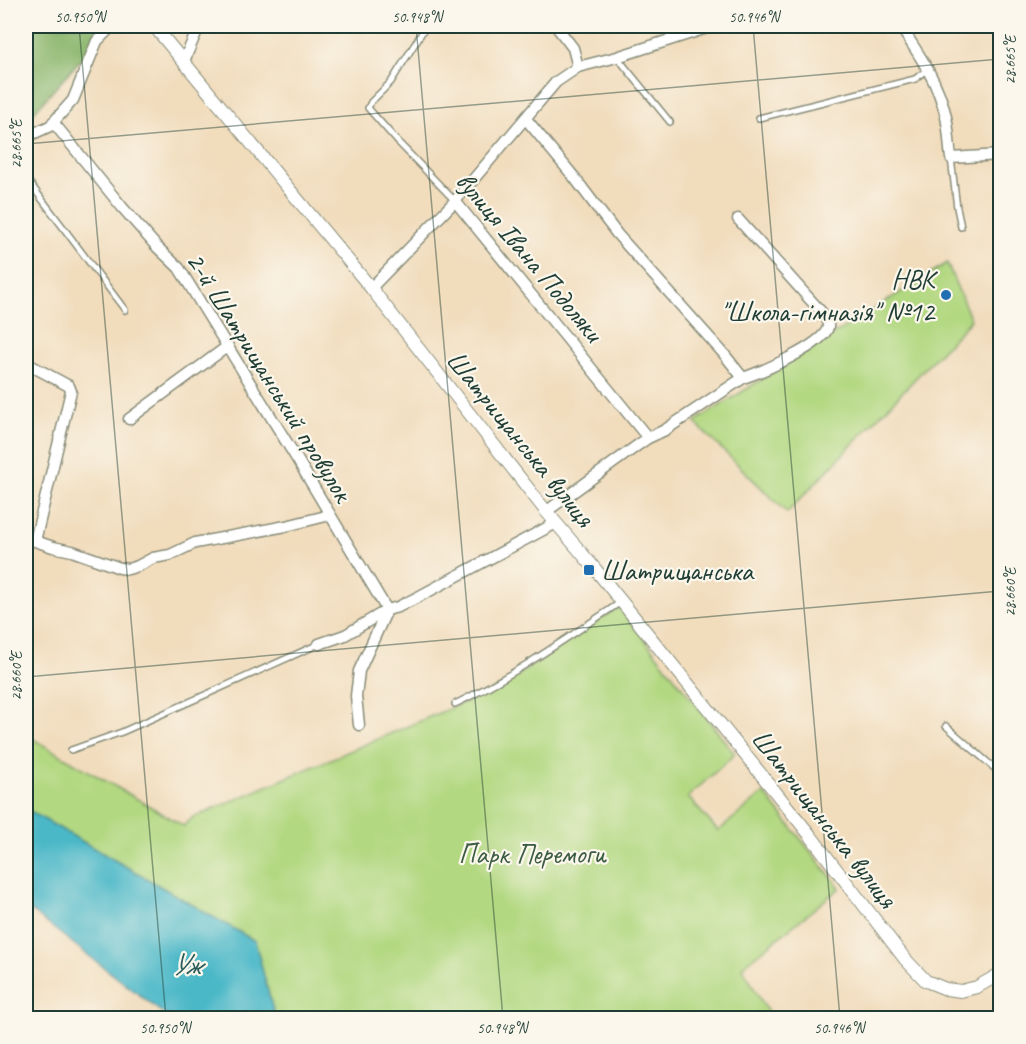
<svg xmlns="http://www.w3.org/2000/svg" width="1026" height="1044" font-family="Caveat,sans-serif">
<rect width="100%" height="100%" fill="#fbf7ec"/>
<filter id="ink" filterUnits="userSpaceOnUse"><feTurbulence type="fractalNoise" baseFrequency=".0167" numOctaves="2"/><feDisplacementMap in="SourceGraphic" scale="12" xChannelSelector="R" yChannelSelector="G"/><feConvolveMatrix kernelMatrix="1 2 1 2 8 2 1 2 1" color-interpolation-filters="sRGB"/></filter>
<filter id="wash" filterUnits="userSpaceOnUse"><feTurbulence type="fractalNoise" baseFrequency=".008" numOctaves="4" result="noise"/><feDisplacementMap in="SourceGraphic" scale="24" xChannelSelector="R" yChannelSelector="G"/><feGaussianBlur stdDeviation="1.35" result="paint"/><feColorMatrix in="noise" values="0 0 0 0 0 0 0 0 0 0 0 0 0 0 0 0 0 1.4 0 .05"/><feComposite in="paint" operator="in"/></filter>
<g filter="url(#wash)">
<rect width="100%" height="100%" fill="#f1dcbc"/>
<path fill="#b2d881" stroke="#688a5a" stroke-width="1.5" d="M947,263L971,320L787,513L694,422Z
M619,607L735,754L688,797L718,831L764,793L840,888L742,967L771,1018H275L255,941L26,809V735L184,826L192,818L500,687Z"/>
<path fill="#8db86f" stroke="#567a52" stroke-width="1.5" d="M26,26H112L99,39L26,121Z"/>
<path fill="#4cb8c8" stroke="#367a7e" stroke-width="1.5" d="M26,809L255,941L275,1018H169L26,907Z"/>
</g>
<g filter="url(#ink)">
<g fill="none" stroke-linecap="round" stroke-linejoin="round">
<defs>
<path id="service" d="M426,26L391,82L371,102L368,108L398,142L455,201
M617,57L670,122
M759,118L915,79L928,69
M951,158L957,208L961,227
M26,178L125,310
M455,704C513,676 567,638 621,602
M946,726L1000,773
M71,750L122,732L319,644"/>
<path id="minor" d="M556,26L573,48L578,67
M900,26C919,54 939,83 946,117C949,130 949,144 951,158L1000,155
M184,61L199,26
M526,119L574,177L617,234L724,354L743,378
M53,122L122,207L157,247L179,268L297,459L387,610L359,671L356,696L359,725
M26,137L50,126L73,100L97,41L112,26
M455,201L648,438
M371,288L455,201L556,82L578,67L617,57L713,26
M26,363L69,386L71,391L35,541L53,547L72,551L120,568L128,569L138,566L153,558L170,555L195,543L286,526L330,515
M129,419L228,346
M547,511L638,445L648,438L665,430L743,378C761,372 824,345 828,327C829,321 825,318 823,314L738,219
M319,644L345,635L387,610L398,607L418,597L556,523"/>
<path id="tertiary" d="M154,26L371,288L545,510L596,570L810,835L905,959L926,981L946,989L961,991L977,987L1000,974"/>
</defs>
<use href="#service" stroke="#888c78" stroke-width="8"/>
<use href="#minor" stroke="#888c78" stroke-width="13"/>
<use href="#tertiary" stroke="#888c78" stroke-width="14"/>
<use href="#service" stroke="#fff" stroke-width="5"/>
<use href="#minor" stroke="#fff" stroke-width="10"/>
<use href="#tertiary" stroke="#fff" stroke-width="12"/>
</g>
</g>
<path fill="none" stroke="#1f3d34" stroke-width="1.5" stroke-opacity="0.45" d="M79,26L166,1018M416,26L503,1018M753,26L840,1018M26,144L1000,59M26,677L1000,591"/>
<g fill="#1f6fb2" stroke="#fbf7ec" stroke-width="2">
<circle cx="946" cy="295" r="6"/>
<rect x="583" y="564" width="12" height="12" rx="3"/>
</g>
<g text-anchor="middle" stroke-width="4.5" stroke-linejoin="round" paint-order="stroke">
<g font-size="28" fill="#1f3d34" stroke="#fbf7ec">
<text transform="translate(530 256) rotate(50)" y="10">вулиця Івана Подоляки</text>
<text transform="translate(270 376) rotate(58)" y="10">2-й Шатрищанський провулок</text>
<text transform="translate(521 438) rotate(51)" y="10">Шатрищанська вулиця</text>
<text transform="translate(825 818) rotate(52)" y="10">Шатрищанська вулиця</text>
</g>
<g font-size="28" fill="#1f3d34" stroke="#fbf7ec" text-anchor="end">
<text x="934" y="289">НВК<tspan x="934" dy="32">"Школа-гімназія" №12</tspan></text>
<text x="601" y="580" text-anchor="start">Шатрищанська</text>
</g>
<g font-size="28" fill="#3c5c43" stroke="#fbf7ec">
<text x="532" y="863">Парк Перемоги</text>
</g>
<g font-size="30" font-style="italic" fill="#2a5c59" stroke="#fbf7ec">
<text x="186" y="974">Уж</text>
</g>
</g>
<rect width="1026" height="1044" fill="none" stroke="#fbf7ec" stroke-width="66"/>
<rect x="33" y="33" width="960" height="978" fill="none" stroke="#1f3d34" stroke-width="2"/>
<g font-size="15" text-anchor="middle" fill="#1f3d34">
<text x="80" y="22">50.950°N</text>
<text x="417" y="22">50.948°N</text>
<text x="754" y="22">50.946°N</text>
<text transform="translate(1010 60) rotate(-90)" y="5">28.665°E</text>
<text transform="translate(16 144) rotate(-90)" y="5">28.665°E</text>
<text transform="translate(1010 592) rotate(-90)" y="5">28.660°E</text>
<text transform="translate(16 676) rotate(-90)" y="5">28.660°E</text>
<text x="165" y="1033">50.950°N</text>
<text x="502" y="1033">50.948°N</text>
<text x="839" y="1033">50.946°N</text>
</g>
</svg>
